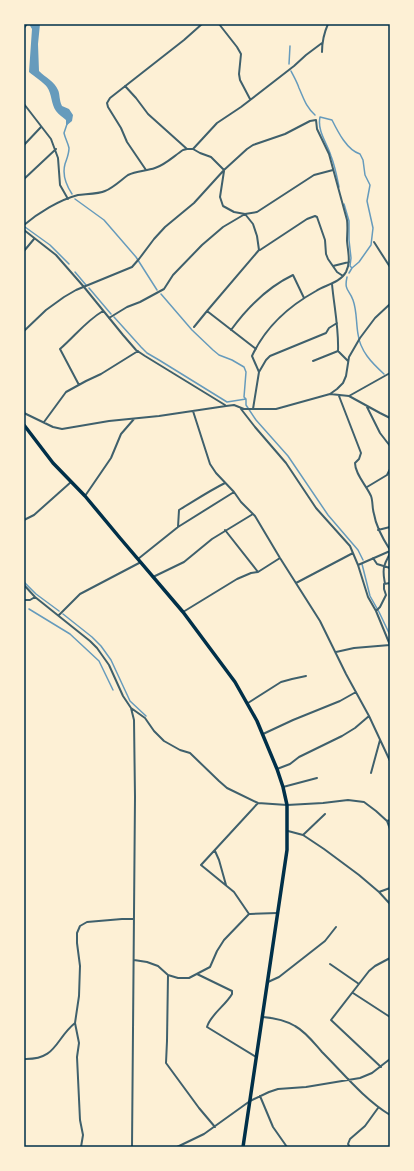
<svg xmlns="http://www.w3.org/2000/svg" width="414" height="1171" font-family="'Golos Text',sans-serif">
<rect width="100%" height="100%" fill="#fdf0d5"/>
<path fill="#669bbc" d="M29,24H40L38,44L39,71C45,77 55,82 58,90C60,94 59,100 62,106L69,109L73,115L72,121L66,126V120C63,117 59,115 56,111C51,104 52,94 47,87C44,83 34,76 29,72L32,29Z"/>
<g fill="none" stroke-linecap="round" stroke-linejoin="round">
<path stroke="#669bbc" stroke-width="1.5" d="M289,64L290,46
M291,71C294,77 297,82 299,88C304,99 306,107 315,115
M67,124L64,133C65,138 68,143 69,148C69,154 67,158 65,164C62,175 66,185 72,194
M339,187C337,177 335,166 331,156C327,143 317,131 320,117L332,120C338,132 347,150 360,154L363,160L365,175L370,185L367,201L373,228L371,245L359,262L352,268L349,273
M75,199L104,220L136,257L157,290
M344,204L349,221V240L351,258L350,266L352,268
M25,227L50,245L69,264
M75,272L86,285
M347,277C344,291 349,289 353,300C357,311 356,323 358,334C360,351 372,363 384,374
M89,288L111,314
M161,294L192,330L213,350L219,355L232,360L244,367L246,372L244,397L246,399V405L256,420L288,456L328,515L358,550L363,560
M114,317L141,347L147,353L159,360L227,402L246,399
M362,564L370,596L379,612L390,635
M24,582L36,594L59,611
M29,609L70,634L99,661L113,690
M63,614L92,637L101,646L111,660L130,701L146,716"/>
<path stroke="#3f606c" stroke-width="2" d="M219,24L237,47L241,54L239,74L240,80L250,99
M24,28L27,24
M322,52C322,41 324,33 328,24
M125,86L136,98L148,114L187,149
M24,104L51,139L58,158L60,185L68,199
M24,145L41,127
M193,149L200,153L211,157L224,170
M146,170L127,142L121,128L108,107L107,103L110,98L184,40L202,24
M224,171L220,197L223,206L234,212L245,214L257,212L314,175L333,170
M24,179L56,149
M245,214L253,224L257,236L259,250L207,311L256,349
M24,225C38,213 59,200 78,195C85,194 99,194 105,191C113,188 121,180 128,175C136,171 146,171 155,168C165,165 174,156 183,150L187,149H193L217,123L241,107L294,66L306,55L322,43
M24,230L56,255L84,287L123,335L136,350L145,356L225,405
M374,242L390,267
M259,250H260L307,219L315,216L317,217L325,240L326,254L328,259L337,272L343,276
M24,251L34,239
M333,266L349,262
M109,318L127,307L140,302L164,289L173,275L202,245L223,227L245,214
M194,327L207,311
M231,330C247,308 268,287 293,275L304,298
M24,331L46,310L64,297L76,290L132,267L139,259L154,239L165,227L194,203L224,170L247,149L253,145L285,134L310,121L316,120L317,129L329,154L347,220C348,228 347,234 347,241C348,252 351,262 346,272C340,283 325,285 316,291C289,306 265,328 252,356L259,372L253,409
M338,351L348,361
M313,361L338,351C339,329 334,306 332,284
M259,372L266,360L270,356L326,333L329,328L337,323
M79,385L60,349C75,336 86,321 103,311
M330,394L337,389L343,383L346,376L349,357L360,338L375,318L390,304
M339,396L361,453L359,459L355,463C355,474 366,485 371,496C373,501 372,508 374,514C376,527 383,539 390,550
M349,396L380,413L390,418
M367,407L380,433L390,446
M241,409L255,427L286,463L316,508L350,546L358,565L368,597L376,611L390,645
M193,411L210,464L216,473L234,492L241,502L255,516L280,558L320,621L346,674L369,716L390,761
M24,413L53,427L62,429L109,421L159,416L226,406L234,405L244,409H276L330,394L349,396L390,373
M44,422L66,392L86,381L101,374L138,351
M367,487L387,475L390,469
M85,496L111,458L121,434L134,419
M24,520L34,515L71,482
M178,527L234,492
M225,530L258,572
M378,530L390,527
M373,558L377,564L390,568
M138,559L178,527L179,510C194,501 209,491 225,483
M358,565L390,551
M153,577L184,562L212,539L253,514
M296,583L353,553
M385,584C384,577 382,570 385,564C386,560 389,557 390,552
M24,585L35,597L90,641L97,648L109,665L123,696L131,708L134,720L135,797L132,1147
M24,600H30L35,597
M376,611L380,607L386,595L384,589V584L390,583
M183,612L237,579L251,573L258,572L280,558
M59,615L80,594L141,562
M336,652L354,648L390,645
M248,703L281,682L292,679L306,676
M131,708L145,718L154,731L164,741L180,750L190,753L219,781L227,788L258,803L287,805L323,803L348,800L364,802L376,811L387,821L390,820
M263,734L293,720L340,701L356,692
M277,769L290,764L299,757L342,736L355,728L369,716
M371,773L380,740
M283,787L317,778
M387,821L390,829
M288,831L303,835L324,849L359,875L379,892L390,904
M303,835L325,814
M215,851L219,860L226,885
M379,892L390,888
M250,914L277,913
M134,960L147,962L158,966L168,975L178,978H189L210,967L217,951L224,940L249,914L234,892L201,865L258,803
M330,964L359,984
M197,974L232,991V994C226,1005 210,1015 207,1027L256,1057
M168,975L167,1041L166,1063L199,1108L215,1127
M268,982L279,977L325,941L336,927
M353,993L390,1017
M263,1017C274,1018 285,1020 295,1026C306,1032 314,1043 322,1052C344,1074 363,1098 390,1115
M24,1059C57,1060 55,1039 75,1023
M381,1067L331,1020L369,971L375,966L390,958
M260,1096L273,1127L287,1147
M81,1147L83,1135L80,1120L77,1057L79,1043L75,1023L79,996L80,966L77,943V933L80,926L87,922L122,919H134
M177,1147L204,1134L250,1101L269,1092L278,1089L306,1087L360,1078L372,1073L390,1059
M350,1147L348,1144L350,1139L365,1126L378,1108"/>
<path stroke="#003049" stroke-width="3.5" d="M24,425L53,463L85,496L120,538L183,612L235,682L257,721L277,769L283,787L287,805V850L243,1147"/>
</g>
<rect width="414" height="1171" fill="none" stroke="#fdf0d5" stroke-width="50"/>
<rect x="25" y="25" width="364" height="1121" fill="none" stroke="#003049" stroke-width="1.5"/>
</svg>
